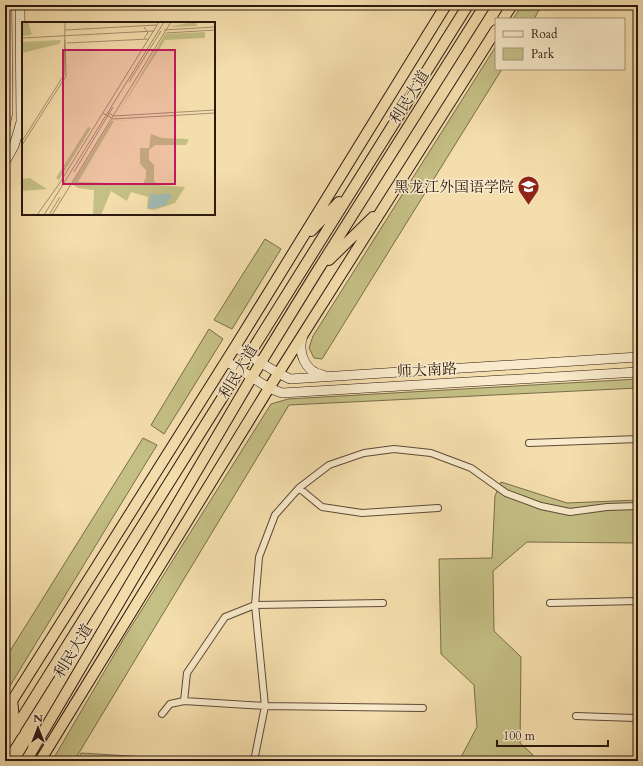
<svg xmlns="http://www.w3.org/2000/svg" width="643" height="766" font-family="Cardo,'Noto Serif SC',serif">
<rect width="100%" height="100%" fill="#f5dead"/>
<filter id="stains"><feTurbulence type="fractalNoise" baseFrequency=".005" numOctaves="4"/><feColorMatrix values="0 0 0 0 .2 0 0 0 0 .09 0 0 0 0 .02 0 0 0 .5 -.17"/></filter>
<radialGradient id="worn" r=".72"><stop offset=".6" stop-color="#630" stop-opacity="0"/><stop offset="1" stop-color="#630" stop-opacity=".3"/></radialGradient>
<path fill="#c4bf84" stroke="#786c4a" d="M522,5H542L534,19H513Z
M496,46V69H502L322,359L314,358L309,348L313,336Z
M265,239L281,249L232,329L214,320Z
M209,329L223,339L164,434L151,425Z
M638,379V388L289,405L74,761H52L124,638L271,404L288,399Z
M143,438L157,445L5,694V659Z
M501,482L567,503L638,500V543L527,542L493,571L494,631L521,657L520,743L533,755L534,761H459L477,727L474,685L441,654L439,559L492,558L495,496Z
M81,753L211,761H77Z"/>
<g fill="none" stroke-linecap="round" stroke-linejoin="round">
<defs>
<path id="minor" d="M529,443L638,439
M299,488L322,507L362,513L438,508
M383,603L255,605L225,617L187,673L184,701L265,706L423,708
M550,603L638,601
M162,714L170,704L184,701
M576,716L635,718L638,717
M254,761L265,706L255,605L259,557L275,515L299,488L329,465L364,453L394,449L431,453L471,468L506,493L541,506L570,512L607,507L638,506"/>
<path id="secondary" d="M5,126L8,112V101L7,5
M5,162L14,146L21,122L20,5
M303,335C297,352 305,372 323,375
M235,347L278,373L290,379L638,357
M226,361L269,388L282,393L638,372"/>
<path id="trunk" d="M503,19L512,5
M311,231L339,202
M329,260L373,217
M12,699L15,730
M5,712L235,347L446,5
M5,745L468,5
M26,761L252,377L316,273L485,5
M40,761L269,388L496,30"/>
</defs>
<use href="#minor" stroke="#5e4a37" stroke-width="8"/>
<use href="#secondary" stroke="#2b1810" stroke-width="10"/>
<use href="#trunk" stroke="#2b1810" stroke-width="12"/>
<use href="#minor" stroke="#f8eaca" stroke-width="6"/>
<use href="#secondary" stroke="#f8eaca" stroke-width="9"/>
<use href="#trunk" stroke="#f5dead" stroke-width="10"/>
</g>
<defs>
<symbol id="university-pin" viewBox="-11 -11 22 30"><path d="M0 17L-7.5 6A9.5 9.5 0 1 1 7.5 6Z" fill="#8f2418" stroke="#f8eaca"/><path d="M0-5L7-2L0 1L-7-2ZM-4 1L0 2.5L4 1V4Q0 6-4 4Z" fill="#fff"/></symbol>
</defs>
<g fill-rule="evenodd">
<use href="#university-pin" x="516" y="174" width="25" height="34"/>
</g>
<g text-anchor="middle" stroke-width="3" stroke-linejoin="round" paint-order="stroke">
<g font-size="15" fill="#2b1810" stroke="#f8eaca">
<text transform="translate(409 97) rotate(-58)" y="5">利民大道</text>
<text transform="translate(427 370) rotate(-3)" y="5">师大南路</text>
<text transform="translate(238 372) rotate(-59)" y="5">利民大道</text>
<text transform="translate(73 651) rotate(-59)" y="5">利民大道</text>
</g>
<g font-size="15" fill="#2b1810" stroke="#f8eaca" text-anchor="end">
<text x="514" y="192">黑龙江外国语学院</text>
</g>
</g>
<g transform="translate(22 22)">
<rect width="193" height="193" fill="#f5dead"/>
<path d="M0,0H6L10,13L0,14ZM170,0H174L175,4L148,5ZM183,10V16L143,18L96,91L143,12ZM39,18L37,22L0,31V20ZM168,94L92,99L56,160L121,162L124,155V148L118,142V126H127L129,112L140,116L167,117L164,123H133L127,128V138L132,143V158L135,163L163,165L153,181L132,188L125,187L126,175L109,170L105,179L89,169L79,193H71L72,168L56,166L50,162L89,99ZM66,105L69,106L37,158L34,156ZM9,156V157L25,167L0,169V157Z" fill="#c4bf84"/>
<path d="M129,171L135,173L147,171L151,176L147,177L144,183L128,187L126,186Z" fill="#a0bab4"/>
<path fill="none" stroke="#a48f6e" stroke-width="1" d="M43,8L135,3M142,8L193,5M144,11L193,8M0,16L132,9M122,16L126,11L122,5M45,21L127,17M107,60L139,9M81,91L91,97L193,91M86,91L92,94L193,88M0,119L42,53L43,0M0,123L44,54L43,18M52,150L91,85M15,193L37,162L137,0M22,193L142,0M27,193L38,175M30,193L149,0"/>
<path fill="#c2185b" fill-opacity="0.15" stroke="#c2185b" stroke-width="2" d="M41,28H153V162H41Z"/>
<rect width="193" height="193" fill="none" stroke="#2b1810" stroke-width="2"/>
</g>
<rect width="643" height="766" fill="none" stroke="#f5dead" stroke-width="20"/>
<rect x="6" y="6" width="631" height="754" fill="none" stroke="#2b1810" stroke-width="2"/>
<rect x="10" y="10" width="623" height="746" fill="none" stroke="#2b1810"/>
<rect x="495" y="18" width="130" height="52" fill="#f8eaca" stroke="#a69680"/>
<rect x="503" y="31" width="20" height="6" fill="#f8eaca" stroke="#a69680"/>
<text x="531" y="38" font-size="12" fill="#2b1810">Road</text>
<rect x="503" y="48" width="20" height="12" fill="#c4bf84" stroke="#a69680"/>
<text x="531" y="58" font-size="12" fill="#2b1810">Park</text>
<g transform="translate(38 728)" stroke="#f8eaca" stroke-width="3" paint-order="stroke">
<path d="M0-3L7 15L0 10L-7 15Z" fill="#2b1810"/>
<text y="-6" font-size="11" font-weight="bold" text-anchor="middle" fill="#2b1810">N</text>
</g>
<path d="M497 740v6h111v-6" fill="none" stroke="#2b1810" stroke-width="2"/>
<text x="503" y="740" font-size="12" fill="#2b1810" stroke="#f8eaca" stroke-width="3" paint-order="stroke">100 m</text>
<rect width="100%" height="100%" filter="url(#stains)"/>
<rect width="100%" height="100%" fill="url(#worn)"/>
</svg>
